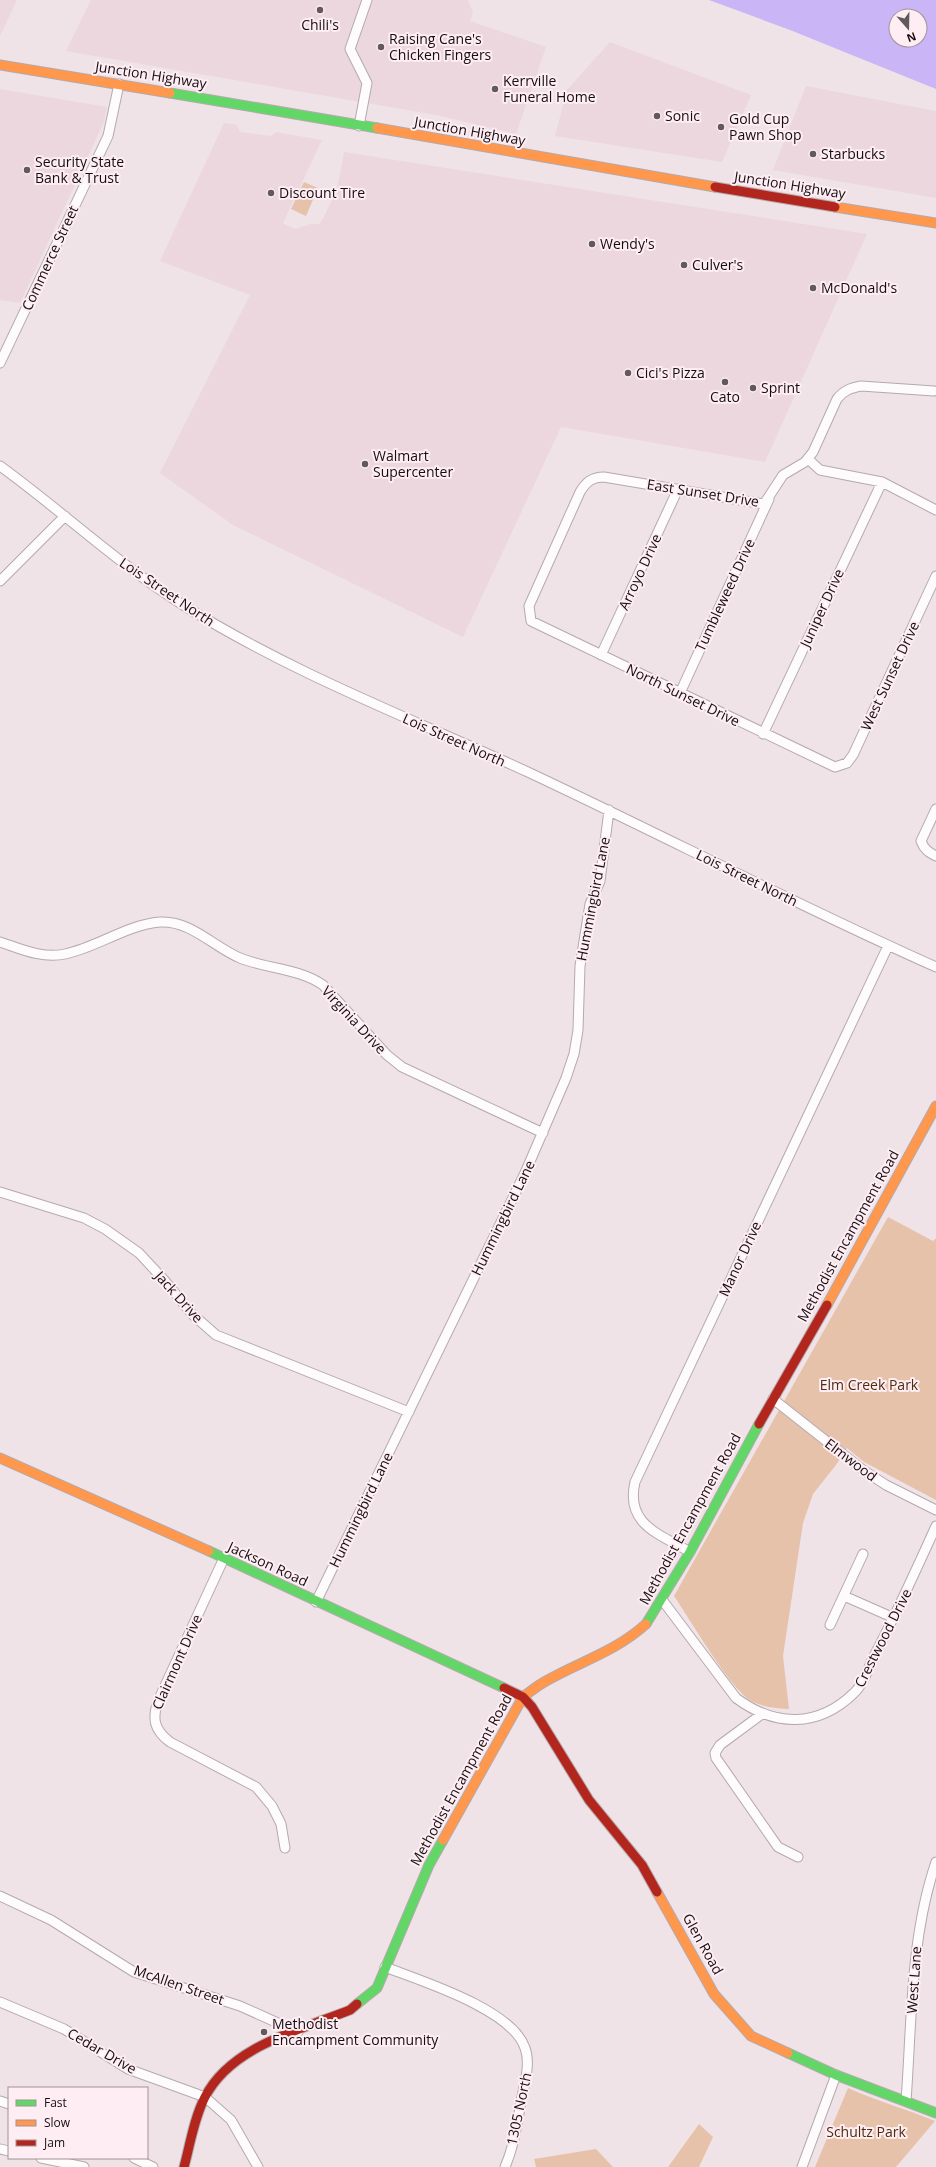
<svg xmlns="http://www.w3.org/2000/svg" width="936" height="2167" font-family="'Open Sans',sans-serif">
<rect width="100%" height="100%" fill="#efe3e7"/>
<path fill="#ecd7de" d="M0,0H17L0,36Z
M91,0H468L473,13L470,21L546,47L516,134L436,115L66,51Z
M610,42L751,95L722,162L555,136L567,90Z
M806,86L936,111V198L773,170Z
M0,89L107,107L104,122L20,303L0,300Z
M224,123L237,125L240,132L271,136L276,132L322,140L283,223L295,229L310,224H319L324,217L337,189L344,152L867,234L765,462L561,427L463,637L233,525L160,473L250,295L160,261Z"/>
<path fill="#e7c2ab" d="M304,182L318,188L306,216L291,209Z
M888,1217L933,1241L936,1238V1500L864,1462L847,1448L836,1465L813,1494L803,1523L783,1656L789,1709C778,1709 764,1707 753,1702C731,1691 690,1619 674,1596Z
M848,2088C877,2101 906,2109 935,2121L896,2167H815Z
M699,2124L713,2137L699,2167H668Z
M596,2149L613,2167H536L534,2159Z"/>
<path fill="#cab6f6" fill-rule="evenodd" d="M709,0H936V89L790,30ZM896,16H920V40H896Z"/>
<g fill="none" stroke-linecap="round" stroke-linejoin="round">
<defs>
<path id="street" d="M359,126L367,83L350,49L367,0
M0,363L108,136L119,84
M934,391L861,386C851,388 844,390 837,399L813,452L805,462L783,475L764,504L604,477C592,477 586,482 580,492L529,606L531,621L835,767L847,763L853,755L936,576
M808,459L820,470L882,482L936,510
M0,466C62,511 118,564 183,605C293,674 413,719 530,773C666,837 799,906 936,967
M0,581L65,516
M601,655L678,489
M680,693L769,499
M763,734L882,482
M936,809L921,841C924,849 928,852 936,856
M0,942C21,949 42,959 65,954C98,947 126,925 160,922C190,920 214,947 240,958C267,969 298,968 323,985L387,1055L402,1067L543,1133
M0,1192L84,1218L105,1229L139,1253L165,1281L192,1314L216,1335L409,1412
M773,1399L863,1470L886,1485L936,1510
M690,1552C660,1534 625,1525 635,1482L888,946
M224,1558L158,1701C152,1719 154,1730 170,1742L256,1787L272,1806L281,1824L285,1848
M844,1596L894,1618
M663,1601L736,1698C775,1727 818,1728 854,1693C863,1685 868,1669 873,1658C896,1615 916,1570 936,1526
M316,1602L525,1173L566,1078L574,1054L578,1030L580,966L590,904L600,881L609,810
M830,1625L863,1554
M762,1714L720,1745L715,1753L716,1758L778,1847L798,1857
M0,1896L51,1920L134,1972L240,2006L298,2032
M385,1967C421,1981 512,2009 525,2048C531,2064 524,2085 521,2102C517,2124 514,2146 505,2167
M0,2002L64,2029L128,2069L205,2097L231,2120L258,2167
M0,2101L9,2104
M906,2101C912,2021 910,1938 936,1862
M0,2149L9,2151
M41,2158L84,2167
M134,2158L153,2167
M802,2167L836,2075"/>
<path id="fast" d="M170,93L377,128
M209,1551L504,1688
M646,1624L690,1552L759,1424
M357,2004L377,1988L429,1865L443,1840
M788,2053L836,2075L936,2113"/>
<path id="slow" d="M0,65L170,93
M377,128L715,187
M835,207L936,223
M827,1305L936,1106
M0,1458L209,1551
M443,1840L523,1697C530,1692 538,1685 546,1681C581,1661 615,1652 646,1624
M657,1892L714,1994L751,2036L788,2053"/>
<path id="jam" d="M715,187L835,207
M759,1424L827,1305
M504,1688L523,1697L532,1707L589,1800L642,1865L657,1892
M184,2167C190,2145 194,2118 205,2097C231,2046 300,2030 350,2010L357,2004"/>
</defs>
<use href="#street" stroke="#b4aaad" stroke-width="11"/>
<use href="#fast" stroke="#b4aaad" stroke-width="11"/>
<use href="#slow" stroke="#b4aaad" stroke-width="11"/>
<use href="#jam" stroke="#b4aaad" stroke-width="11"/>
<use href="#street" stroke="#fdfbfb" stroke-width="9"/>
<use href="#fast" stroke="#63d668" stroke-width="9"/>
<use href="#slow" stroke="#ff974d" stroke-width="9"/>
<use href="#jam" stroke="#b3261e" stroke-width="9"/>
</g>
<g fill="#61595c" stroke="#feedf2" stroke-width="1.5">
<circle cx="320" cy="10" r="4"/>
<circle cx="381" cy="47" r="4"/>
<circle cx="495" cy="89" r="4"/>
<circle cx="657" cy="116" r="4"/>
<circle cx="721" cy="127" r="4"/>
<circle cx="813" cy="154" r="4"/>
<circle cx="27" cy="170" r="4"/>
<circle cx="271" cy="193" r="4"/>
<circle cx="592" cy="244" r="4"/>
<circle cx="684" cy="265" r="4"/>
<circle cx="813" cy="288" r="4"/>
<circle cx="628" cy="373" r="4"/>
<circle cx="725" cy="382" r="4"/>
<circle cx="753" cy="388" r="4"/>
<circle cx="365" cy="464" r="4"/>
<circle cx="264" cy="2032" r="4"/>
</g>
<g text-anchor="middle" stroke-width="4" stroke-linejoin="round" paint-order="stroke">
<g font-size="14" fill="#150e11" stroke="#feedf2" text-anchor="start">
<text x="320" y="30" text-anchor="middle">Chili's</text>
<text x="389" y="44">Raising Cane's<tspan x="389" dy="16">Chicken Fingers</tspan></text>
<text x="503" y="86">Kerrville<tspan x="503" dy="16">Funeral Home</tspan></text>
<text x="665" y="121">Sonic</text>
<text x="729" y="124">Gold Cup<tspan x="729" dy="16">Pawn Shop</tspan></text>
<text x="821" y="159">Starbucks</text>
<text x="35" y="167">Security State<tspan x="35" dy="16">Bank &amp; Trust</tspan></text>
<text x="279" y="198">Discount Tire</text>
<text x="600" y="249">Wendy's</text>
<text x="692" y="270">Culver's</text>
<text x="821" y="293">McDonald's</text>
<text x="636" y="378">Cici's Pizza</text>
<text x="761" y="393">Sprint</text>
<text x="725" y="402" text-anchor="middle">Cato</text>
<text x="373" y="461">Walmart<tspan x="373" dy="16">Supercenter</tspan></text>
<text x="272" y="2029">Methodist<tspan x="272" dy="16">Encampment Community</tspan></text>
</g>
<g font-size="14" fill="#150e11" stroke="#feedf2">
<text transform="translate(151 75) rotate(9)" y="5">Junction Highway</text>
<text transform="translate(470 131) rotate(10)" y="5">Junction Highway</text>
<text transform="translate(790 185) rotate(9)" y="5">Junction Highway</text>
<text transform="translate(50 258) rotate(-65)" y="5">Commerce Street</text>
<text transform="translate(703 493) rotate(9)" y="5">East Sunset Drive</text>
<text transform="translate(640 572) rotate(-65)" y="5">Arroyo Drive</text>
<text transform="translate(167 592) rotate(34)" y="5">Lois Street North</text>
<text transform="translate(725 595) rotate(-65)" y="5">Tumbleweed Drive</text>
<text transform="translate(822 608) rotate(-65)" y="5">Juniper Drive</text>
<text transform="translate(890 676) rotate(-65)" y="5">West Sunset Drive</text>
<text transform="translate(683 695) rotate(26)" y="5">North Sunset Drive</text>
<text transform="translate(454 740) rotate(24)" y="5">Lois Street North</text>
<text transform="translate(747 878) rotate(26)" y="5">Lois Street North</text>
<text transform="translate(593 899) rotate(-79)" y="5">Hummingbird Lane</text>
<text transform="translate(354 1020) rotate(47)" y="5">Virginia Drive</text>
<text transform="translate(503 1218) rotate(-64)" y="5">Hummingbird Lane</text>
<text transform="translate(848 1236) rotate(-61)" y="5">Methodist Encampment Road</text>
<text transform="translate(740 1259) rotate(-65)" y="5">Manor Drive</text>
<text transform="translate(179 1297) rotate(48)" y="5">Jack Drive</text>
<text transform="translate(851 1460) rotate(37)" y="5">Elmwood</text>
<text transform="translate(361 1510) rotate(-64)" y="5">Hummingbird Lane</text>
<text transform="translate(690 1519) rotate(-61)" y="5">Methodist Encampment Road</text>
<text transform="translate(268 1564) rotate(25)" y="5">Jackson Road</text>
<text transform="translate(883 1638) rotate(-63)" y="5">Crestwood Drive</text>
<text transform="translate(177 1662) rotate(-66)" y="5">Clairmont Drive</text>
<text transform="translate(461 1780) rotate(-61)" y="5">Methodist Encampment Road</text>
<text transform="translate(703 1944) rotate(61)" y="5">Glen Road</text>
<text transform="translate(914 1980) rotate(-86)" y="5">West Lane</text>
<text transform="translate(179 1985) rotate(19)" y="5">McAllen Street</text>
<text transform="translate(102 2051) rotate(30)" y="5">Cedar Drive</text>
<text transform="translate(519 2109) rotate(-78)" y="5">1305 North</text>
</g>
<g font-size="14" fill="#4d2c0f" stroke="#feedf2">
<text x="869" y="1390">Elm Creek Park</text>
<text x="866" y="2137">Schultz Park</text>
</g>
</g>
<rect x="8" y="2087" width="140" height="72" fill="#feedf2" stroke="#a19498"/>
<rect x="16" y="2100" width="20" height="6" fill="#63d668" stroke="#a19498"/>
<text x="44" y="2107" font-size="12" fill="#150e11">Fast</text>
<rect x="16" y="2120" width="20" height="6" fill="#ff974d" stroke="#a19498"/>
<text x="44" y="2127" font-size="12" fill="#150e11">Slow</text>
<rect x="16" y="2140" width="20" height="6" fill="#b3261e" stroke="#a19498"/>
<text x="44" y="2147" font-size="12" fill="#150e11">Jam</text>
<g transform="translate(908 28) rotate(160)"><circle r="19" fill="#feedf2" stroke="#a19498"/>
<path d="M0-3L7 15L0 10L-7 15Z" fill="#61595c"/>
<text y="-6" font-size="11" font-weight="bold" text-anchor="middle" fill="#150e11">N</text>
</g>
</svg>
